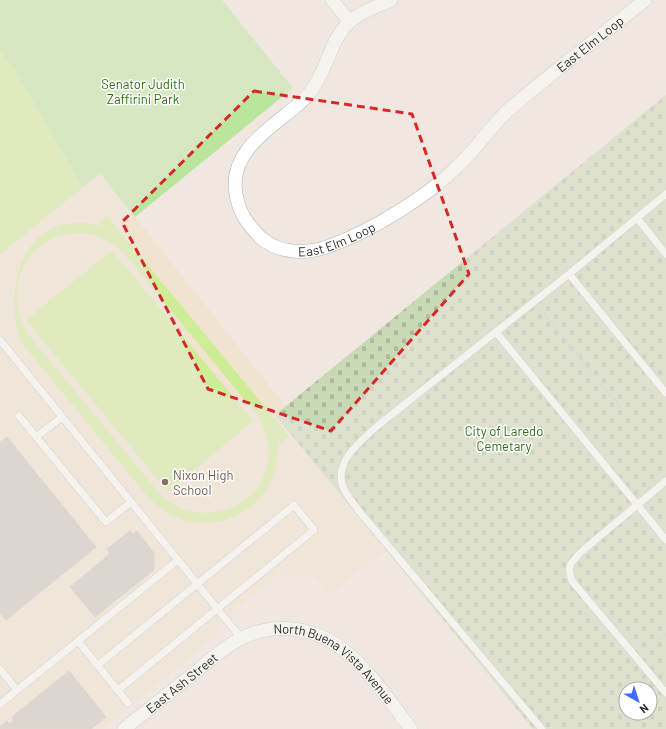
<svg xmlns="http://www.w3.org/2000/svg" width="666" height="729" font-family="Barlow,sans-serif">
<defs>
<pattern id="cemetery-stones" width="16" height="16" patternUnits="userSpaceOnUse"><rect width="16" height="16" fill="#c9d9b6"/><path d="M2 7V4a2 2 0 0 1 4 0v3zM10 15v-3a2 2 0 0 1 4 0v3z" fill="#adbb9d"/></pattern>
</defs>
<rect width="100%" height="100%" fill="#efe7e0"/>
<path fill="#f0e3cf" d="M100,173L286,406L275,415L385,550L329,595L314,577L280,574L217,624L222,631L103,729H0V254Z"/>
<path fill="url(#cemetery-stones)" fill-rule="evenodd" d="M666,95V729H533L275,415ZM626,689H650V713H626Z"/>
<path fill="#b9e69c" d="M0,0H222L293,88L135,217L100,173L0,254Z"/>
<path fill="#ceed97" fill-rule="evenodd" d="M0,50L14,68L83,187L0,254Z
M107,216L289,436L281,443L278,440C283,516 197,552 146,495L21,342C0,281 29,206 101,226L99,222ZM81,233C99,235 113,242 125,255L258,416C262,424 266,432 268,441C276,502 208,535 162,496L28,334C0,289 26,233 81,233Z
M112,250L253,421L168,492L26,320Z"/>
<path fill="#c7c1bc" stroke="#cac3b9" d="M7,437L96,547L6,620L0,613V442Z
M130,531L133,534L137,531L154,553V570L95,617L70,587L110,554L107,549Z
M69,671L106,717L91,729H0V727L7,721L9,724L14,720L12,717Z"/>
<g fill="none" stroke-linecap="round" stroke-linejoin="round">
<defs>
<path id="lane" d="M637,218L666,254
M569,274L666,393
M496,332L666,540
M0,340L178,560L0,704
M19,416L106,522L131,502
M36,437L62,417
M666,481L582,551C571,563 566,565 572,581L666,693
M178,560L241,638
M78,641L128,703
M98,665L294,505L314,530L118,690
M0,669L17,690
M542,729L359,511C353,503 345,494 342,484C336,460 360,442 376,427L569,274L666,194"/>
<g id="street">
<path d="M332,0L350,22"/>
<path id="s1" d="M391,0C378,6 360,12 349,22C330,41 327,70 311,91C305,100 296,106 288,113C262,133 229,157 236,194C239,213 248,225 261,238C281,255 309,254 332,245C373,230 428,196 459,165C478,147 492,124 512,107C555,70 601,36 645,0"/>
<path id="s2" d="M124,729C145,712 167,695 188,678C204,666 224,646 242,638C272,623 309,626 337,645C367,666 389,700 411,729"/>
</g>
</defs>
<use href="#lane" stroke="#b3b7c1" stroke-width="8"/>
<use href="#street" stroke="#b3b7c1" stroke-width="14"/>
<path stroke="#c8c8c8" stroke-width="2.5" stroke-dasharray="3 2" stroke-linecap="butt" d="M540,309L622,410
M644,652L666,634"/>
<use href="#lane" stroke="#fff" stroke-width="7"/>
<use href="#street" stroke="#fff" stroke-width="13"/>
</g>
<path d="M0 0H666V729H0ZM254,91L412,114L469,274L331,431L208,389L122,222Z" fill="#efe7e0" fill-opacity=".55" fill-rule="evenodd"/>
<path fill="none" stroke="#d62828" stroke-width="3" stroke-dasharray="8 5" stroke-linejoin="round" d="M254,91L412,114L469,274L331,431L208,389L122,222Z"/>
<circle fill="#8d6e63" stroke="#fff" stroke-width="1.5" cx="165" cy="482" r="4"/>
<g text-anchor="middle" stroke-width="3" stroke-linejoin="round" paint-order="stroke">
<g font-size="13" fill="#2d2d2d" stroke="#fff">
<text dy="5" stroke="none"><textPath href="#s1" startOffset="717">East Elm Loop</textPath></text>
<text dy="5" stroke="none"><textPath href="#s1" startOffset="393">East Elm Loop</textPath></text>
<text dy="5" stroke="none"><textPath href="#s2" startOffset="255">North Buena Vista Avenue</textPath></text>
<text dy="5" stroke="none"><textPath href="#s2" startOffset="74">East Ash Street</textPath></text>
</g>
<g font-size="13" fill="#306e19" stroke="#fff">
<text x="143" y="89">Senator Judith<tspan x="143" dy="15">Zaffirini Park</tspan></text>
<text x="504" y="436">City of Laredo<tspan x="504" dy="15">Cemetary</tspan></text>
</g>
<g font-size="13" fill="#785e54" stroke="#fff" text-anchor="start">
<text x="173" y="480">Nixon High<tspan x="173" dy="15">School</tspan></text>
</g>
</g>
<g transform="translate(638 701) rotate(141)"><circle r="19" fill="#ffffff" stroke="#ababab"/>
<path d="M0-3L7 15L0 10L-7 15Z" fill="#3e6dfe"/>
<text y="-6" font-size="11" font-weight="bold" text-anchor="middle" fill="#2d2d2d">N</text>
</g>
</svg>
